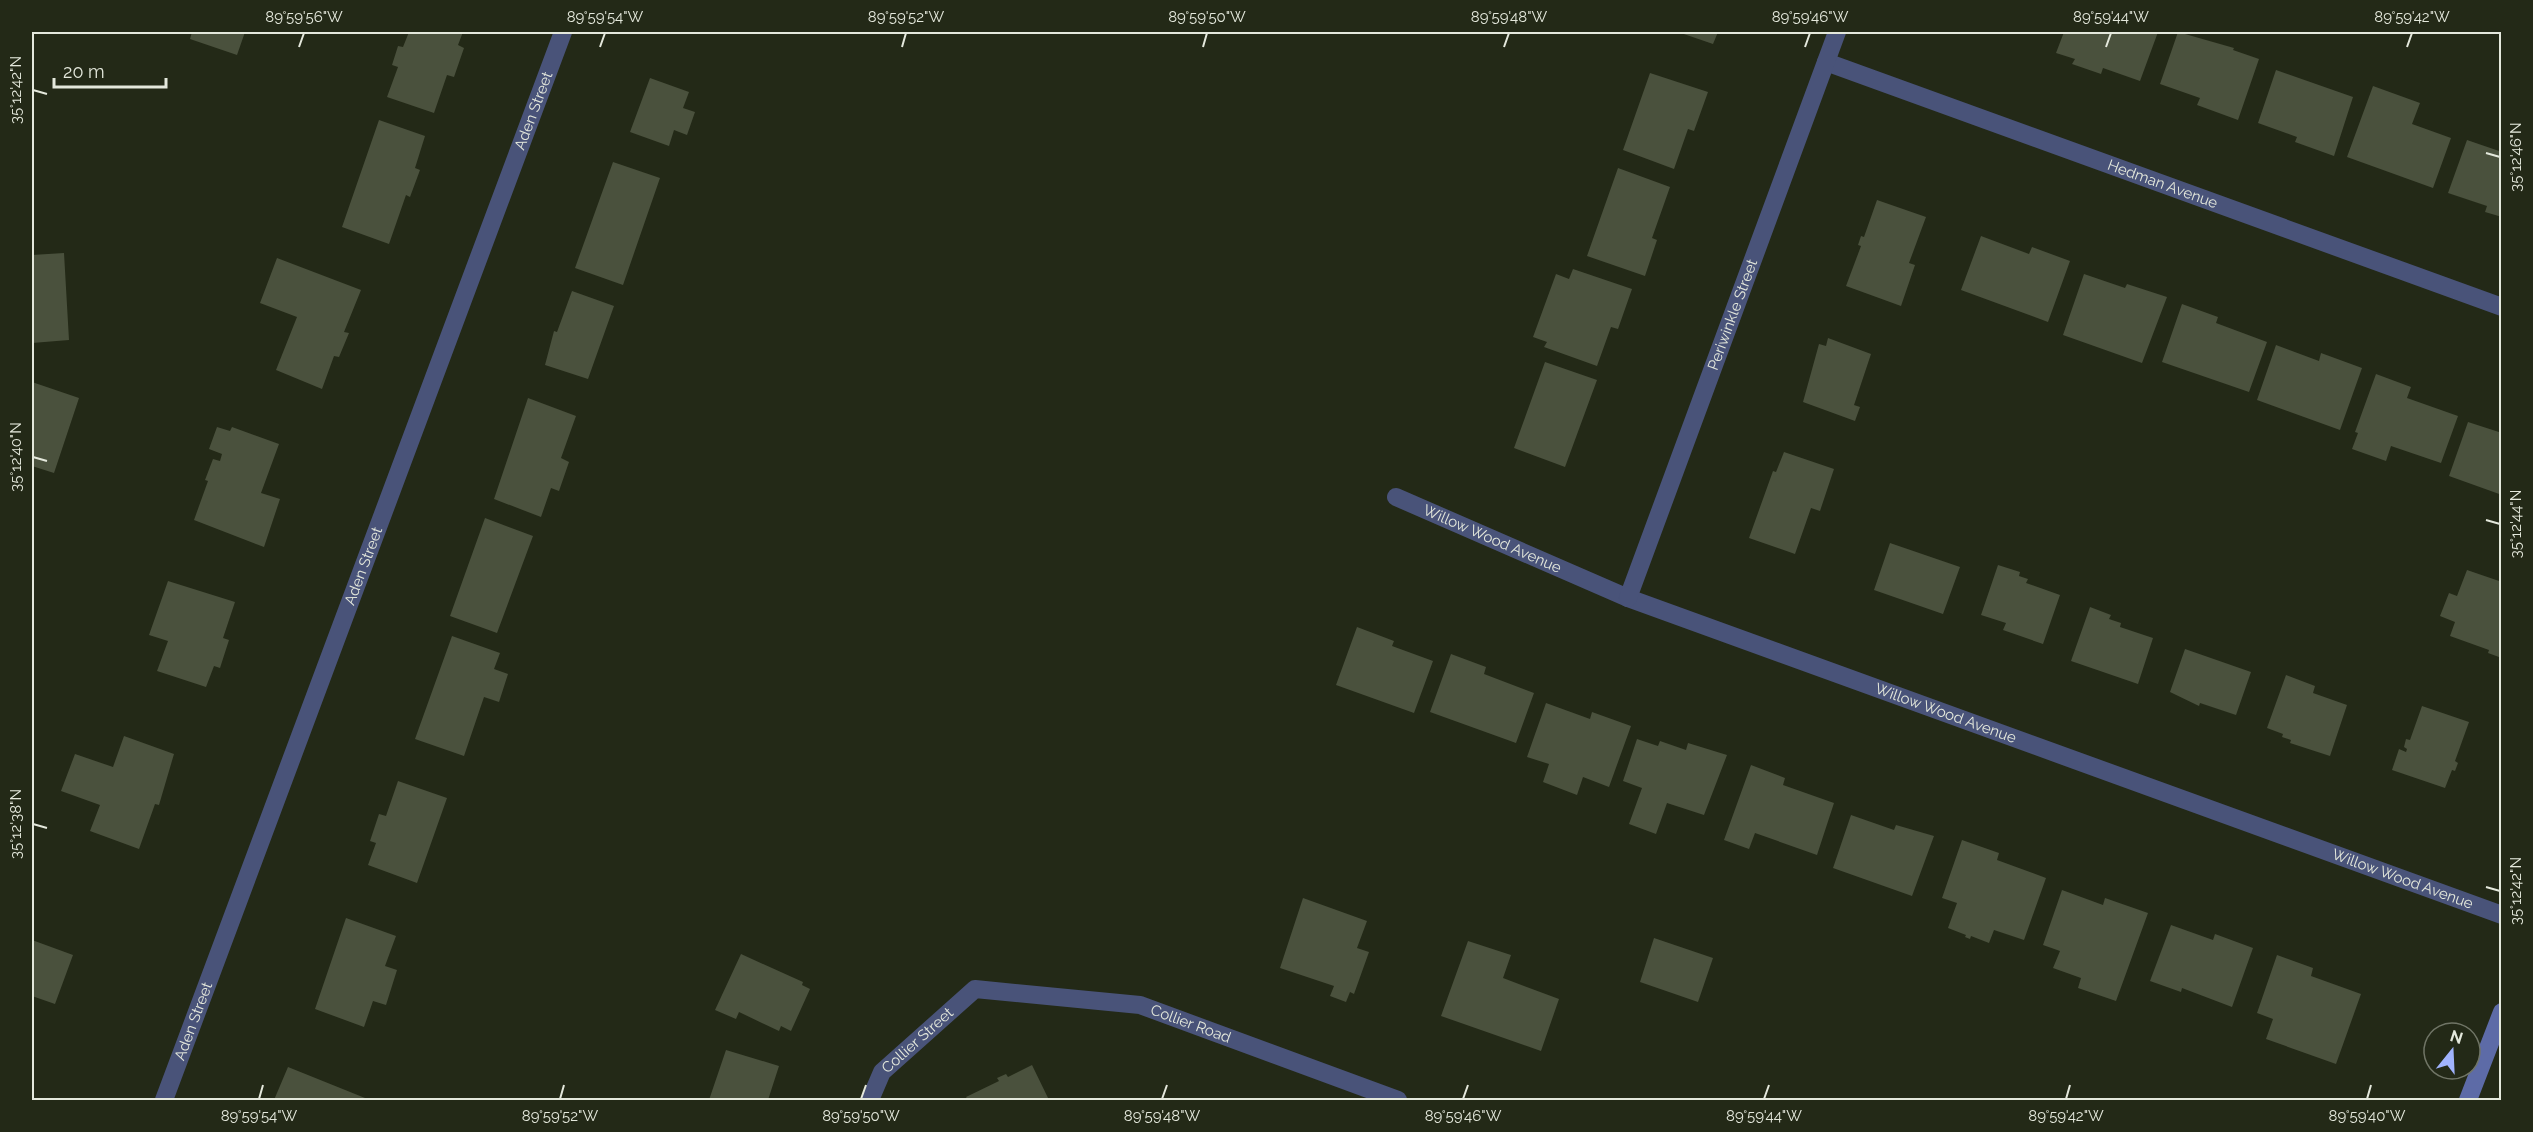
<svg xmlns="http://www.w3.org/2000/svg" width="2533" height="1132" font-family="Raleway,sans-serif">
<rect width="100%" height="100%" fill="#232917"/>
<path fill="#4a513d" d="M192,32H245L237,55L190,39Z
M409,32H463L458,45L464,48L454,77L447,75L434,113L387,97L398,67L392,65L398,46L403,47Z
M1678,32H1718L1713,44Z
M2064,32H2158L2140,81L2103,68L2101,74L2072,64L2075,59L2056,53Z
M2178,32L2234,48L2233,50L2259,59L2238,120L2197,105L2200,98L2160,84Z
M2276,70L2353,97L2334,156L2295,142L2297,137L2258,123Z
M1650,73L1708,92L1694,131L1688,129L1674,169L1623,150Z
M650,78L689,92L683,108L695,112L687,135L674,130L669,146L630,132Z
M2373,86L2420,103L2412,124L2451,138L2433,188L2347,157Z
M379,120L425,136L415,168L420,170L410,197L406,195L389,244L342,227Z
M2467,140L2502,152V217L2485,212L2487,206L2448,193Z
M613,162L660,178L623,285L575,268Z
M1618,168L1670,187L1652,238L1657,240L1645,276L1587,256Z
M1877,200L1926,217L1909,263L1915,265L1901,306L1846,286L1861,246L1858,245L1861,236L1864,237Z
M1981,236L2029,254L2032,247L2070,261L2048,322L1961,290Z
M64,253L69,340L32,343V255Z
M277,258L361,290L344,332L349,333L339,357L334,356L322,389L276,370L297,317L260,303Z
M1573,269L1632,289L1618,329L1611,327L1597,366L1544,347L1547,342L1533,337L1556,274L1569,279Z
M2084,274L2125,288L2127,284L2167,297L2142,363L2063,335Z
M572,291L614,306L588,379L545,365L554,331L557,332Z
M2182,304L2218,317L2216,323L2267,342L2249,392L2162,362Z
M1828,338L1871,354L1854,405L1860,407L1855,421L1803,402L1819,344L1826,346Z
M2276,345L2319,361L2321,353L2362,368L2340,430L2257,400Z
M1545,362L1597,380L1565,467L1514,448Z
M2376,374L2411,387L2407,398L2458,416L2441,463L2391,446L2386,461L2352,449L2358,433L2355,432Z
M32,382L79,398L54,473L32,466Z
M528,398L576,416L561,458L569,462L559,491L551,488L541,517L494,499Z
M2468,422L2502,433V495L2449,476Z
M217,427L230,431L232,427L279,444L261,493L280,499L264,547L194,520L208,481L205,480L213,459L220,461L222,454L209,449Z
M1784,452L1834,469L1820,511L1811,508L1795,554L1749,538L1773,471L1776,472Z
M485,518L533,536L497,633L450,616Z
M1890,543L1960,567L1943,614L1874,590Z
M1998,565L2020,572L2019,576L2028,579L2026,583L2060,595L2043,644L2003,630L2006,623L1981,615Z
M2467,570L2502,582V649L2499,657L2488,653L2489,650L2450,636L2455,622L2440,616L2449,593L2457,596Z
M168,581L235,602L223,638L229,640L220,668L214,666L206,687L157,671L168,641L149,635Z
M2090,607L2111,615L2109,619L2121,623L2120,627L2153,638L2138,684L2071,661Z
M1357,627L1394,641L1392,646L1433,661L1414,713L1336,685Z
M452,636L500,653L494,669L508,674L499,702L484,697L464,756L415,739Z
M2185,649L2251,672L2236,715L2200,703L2199,706L2170,692Z
M1451,654L1486,667L1484,674L1534,693L1516,743L1430,712Z
M2286,675L2315,686L2313,693L2347,705L2330,756L2290,743L2291,740L2282,737L2283,734L2267,728Z
M1546,703L1590,719L1592,712L1631,726L1609,787L1583,777L1577,795L1543,782L1549,764L1527,757Z
M2422,706L2469,722L2455,761L2458,763L2455,771L2452,770L2445,788L2392,770L2399,749L2406,752L2407,749L2404,747L2406,739L2410,740Z
M124,736L174,754L159,805L155,804L139,849L90,831L100,805L61,791L75,754L113,767Z
M1637,739L1658,746L1660,741L1686,750L1688,743L1727,755L1704,815L1667,803L1656,834L1629,824L1642,788L1623,781Z
M1751,765L1785,778L1783,785L1834,803L1817,855L1755,833L1749,849L1724,840Z
M398,781L447,798L417,883L368,865L376,843L370,841L379,814L386,816Z
M1851,815L1894,830L1896,825L1934,836L1912,896L1833,868Z
M1962,840L1999,853L1997,860L2046,878L2024,940L1994,930L1989,943L1971,936L1970,939L1965,937L1966,935L1948,928L1957,903L1942,898Z
M2062,890L2103,905L2105,898L2148,913L2116,1001L2078,988L2081,978L2053,968L2060,951L2043,945Z
M1303,898L1367,921L1357,948L1369,952L1354,994L1350,992L1346,1002L1330,996L1334,986L1280,968Z
M346,918L396,936L385,966L397,970L386,1005L373,1001L364,1027L315,1009Z
M2171,925L2213,940L2215,934L2253,948L2232,1007L2182,988L2181,992L2150,981Z
M1654,938L1713,958L1698,1002L1640,982Z
M32,940L73,955L55,1004L32,996Z
M1468,941L1511,955L1503,978L1559,999L1541,1051L1441,1016Z
M741,954L803,982L802,985L810,989L791,1031L781,1026L779,1031L739,1012L736,1019L715,1010Z
M2277,955L2313,968L2311,976L2361,994L2336,1064L2266,1039L2273,1019L2257,1013Z
M726,1050L779,1066L768,1100H709Z
M1032,1065L1049,1100H968L966,1097L999,1081L997,1078L1006,1074L1008,1077Z
M288,1067L370,1100H274Z"/>
<g fill="none" stroke-linecap="round" stroke-linejoin="round">
<g stroke="#495379" stroke-width="18">
<path id="s1" d="M1826,62L2502,307"/>
<path id="s2" d="M1396,497L1628,598L2502,915"/>
<path id="s3" d="M1628,598L1837,32"/>
<path id="s4" d="M164,1100L563,32"/>
<path id="s5" d="M870,1100L882,1072L975,989L1140,1005L1398,1100"/>
</g>
<path stroke="#5d6ba7" stroke-width="18" d="M2468,1100L2502,1012"/>
</g>
<path fill="none" stroke="#e4e8dc" stroke-width="2" d="M299,47L304,33M600,47L605,33M902,47L906,33M1203,47L1207,33M1504,47L1509,33M1805,47L1810,33M2106,47L2111,33M2407,47L2412,33M33,90L47,94M2486,153L2500,157M33,457L47,461M2486,520L2500,524M33,824L47,828M2486,887L2500,891M259,1099L263,1085M560,1099L564,1085M861,1099L866,1085M1162,1099L1167,1085M1463,1099L1468,1085M1764,1099L1769,1085M2066,1099L2070,1085M2367,1099L2371,1085"/>
<g text-anchor="middle" stroke-width="4.5" stroke-linejoin="round" paint-order="stroke">
<g font-size="15" fill="#e4e8dc" stroke="#232917">
<text dy="5" stroke="none"><textPath href="#s4" startOffset="1056">Aden Street</textPath></text>
<text dy="5" stroke="none"><textPath href="#s1" startOffset="358">Hedman Avenue</textPath></text>
<text dy="5" stroke="none"><textPath href="#s3" startOffset="302">Periwinkle Street</textPath></text>
<text dy="5" stroke="none"><textPath href="#s2" startOffset="105">Willow Wood Avenue</textPath></text>
<text dy="5" stroke="none"><textPath href="#s4" startOffset="570">Aden Street</textPath></text>
<text dy="5" stroke="none"><textPath href="#s2" startOffset="591">Willow Wood Avenue</textPath></text>
<text dy="5" stroke="none"><textPath href="#s2" startOffset="1077">Willow Wood Avenue</textPath></text>
<text dy="5" stroke="none"><textPath href="#s4" startOffset="84">Aden Street</textPath></text>
<text dy="5" stroke="none"><textPath href="#s5" startOffset="375">Collier Road</textPath></text>
<text dy="5" stroke="none"><textPath href="#s5" startOffset="78">Collier Street</textPath></text>
</g>
</g>
<rect width="2533" height="1132" fill="none" stroke="#232917" stroke-width="66"/>
<g transform="translate(2452 1051) rotate(18)"><circle r="28" fill="#232917" stroke="#707566" stroke-width="1.5"/>
<path d="M0-4.5L10 22L0 15L-10 22Z" fill="#a0b3fd"/>
<text y="-9" font-size="16" font-weight="bold" text-anchor="middle" fill="#e4e8dc">N</text>
</g>
<path d="M54 78v9h112v-9" fill="none" stroke="#e4e8dc" stroke-width="3"/>
<text x="63" y="78" font-size="18" fill="#e4e8dc" stroke="#232917" stroke-width="4.5" paint-order="stroke">20 m</text>
<rect x="33" y="33" width="2467" height="1066" fill="none" stroke="#e4e8dc" stroke-width="2"/>
<g font-size="15" text-anchor="middle" fill="#e4e8dc">
<text x="304" y="22">89°59'56"W</text>
<text x="605" y="22">89°59'54"W</text>
<text x="906" y="22">89°59'52"W</text>
<text x="1207" y="22">89°59'50"W</text>
<text x="1509" y="22">89°59'48"W</text>
<text x="1810" y="22">89°59'46"W</text>
<text x="2111" y="22">89°59'44"W</text>
<text x="2412" y="22">89°59'42"W</text>
<text transform="translate(16 90) rotate(-90)" y="5">35°12'42"N</text>
<text transform="translate(2516 157) rotate(-90)" y="5">35°12'46"N</text>
<text transform="translate(16 457) rotate(-90)" y="5">35°12'40"N</text>
<text transform="translate(2516 524) rotate(-90)" y="5">35°12'44"N</text>
<text transform="translate(16 824) rotate(-90)" y="5">35°12'38"N</text>
<text transform="translate(2516 891) rotate(-90)" y="5">35°12'42"N</text>
<text x="259" y="1121">89°59'54"W</text>
<text x="560" y="1121">89°59'52"W</text>
<text x="861" y="1121">89°59'50"W</text>
<text x="1162" y="1121">89°59'48"W</text>
<text x="1463" y="1121">89°59'46"W</text>
<text x="1764" y="1121">89°59'44"W</text>
<text x="2066" y="1121">89°59'42"W</text>
<text x="2367" y="1121">89°59'40"W</text>
</g>
</svg>
